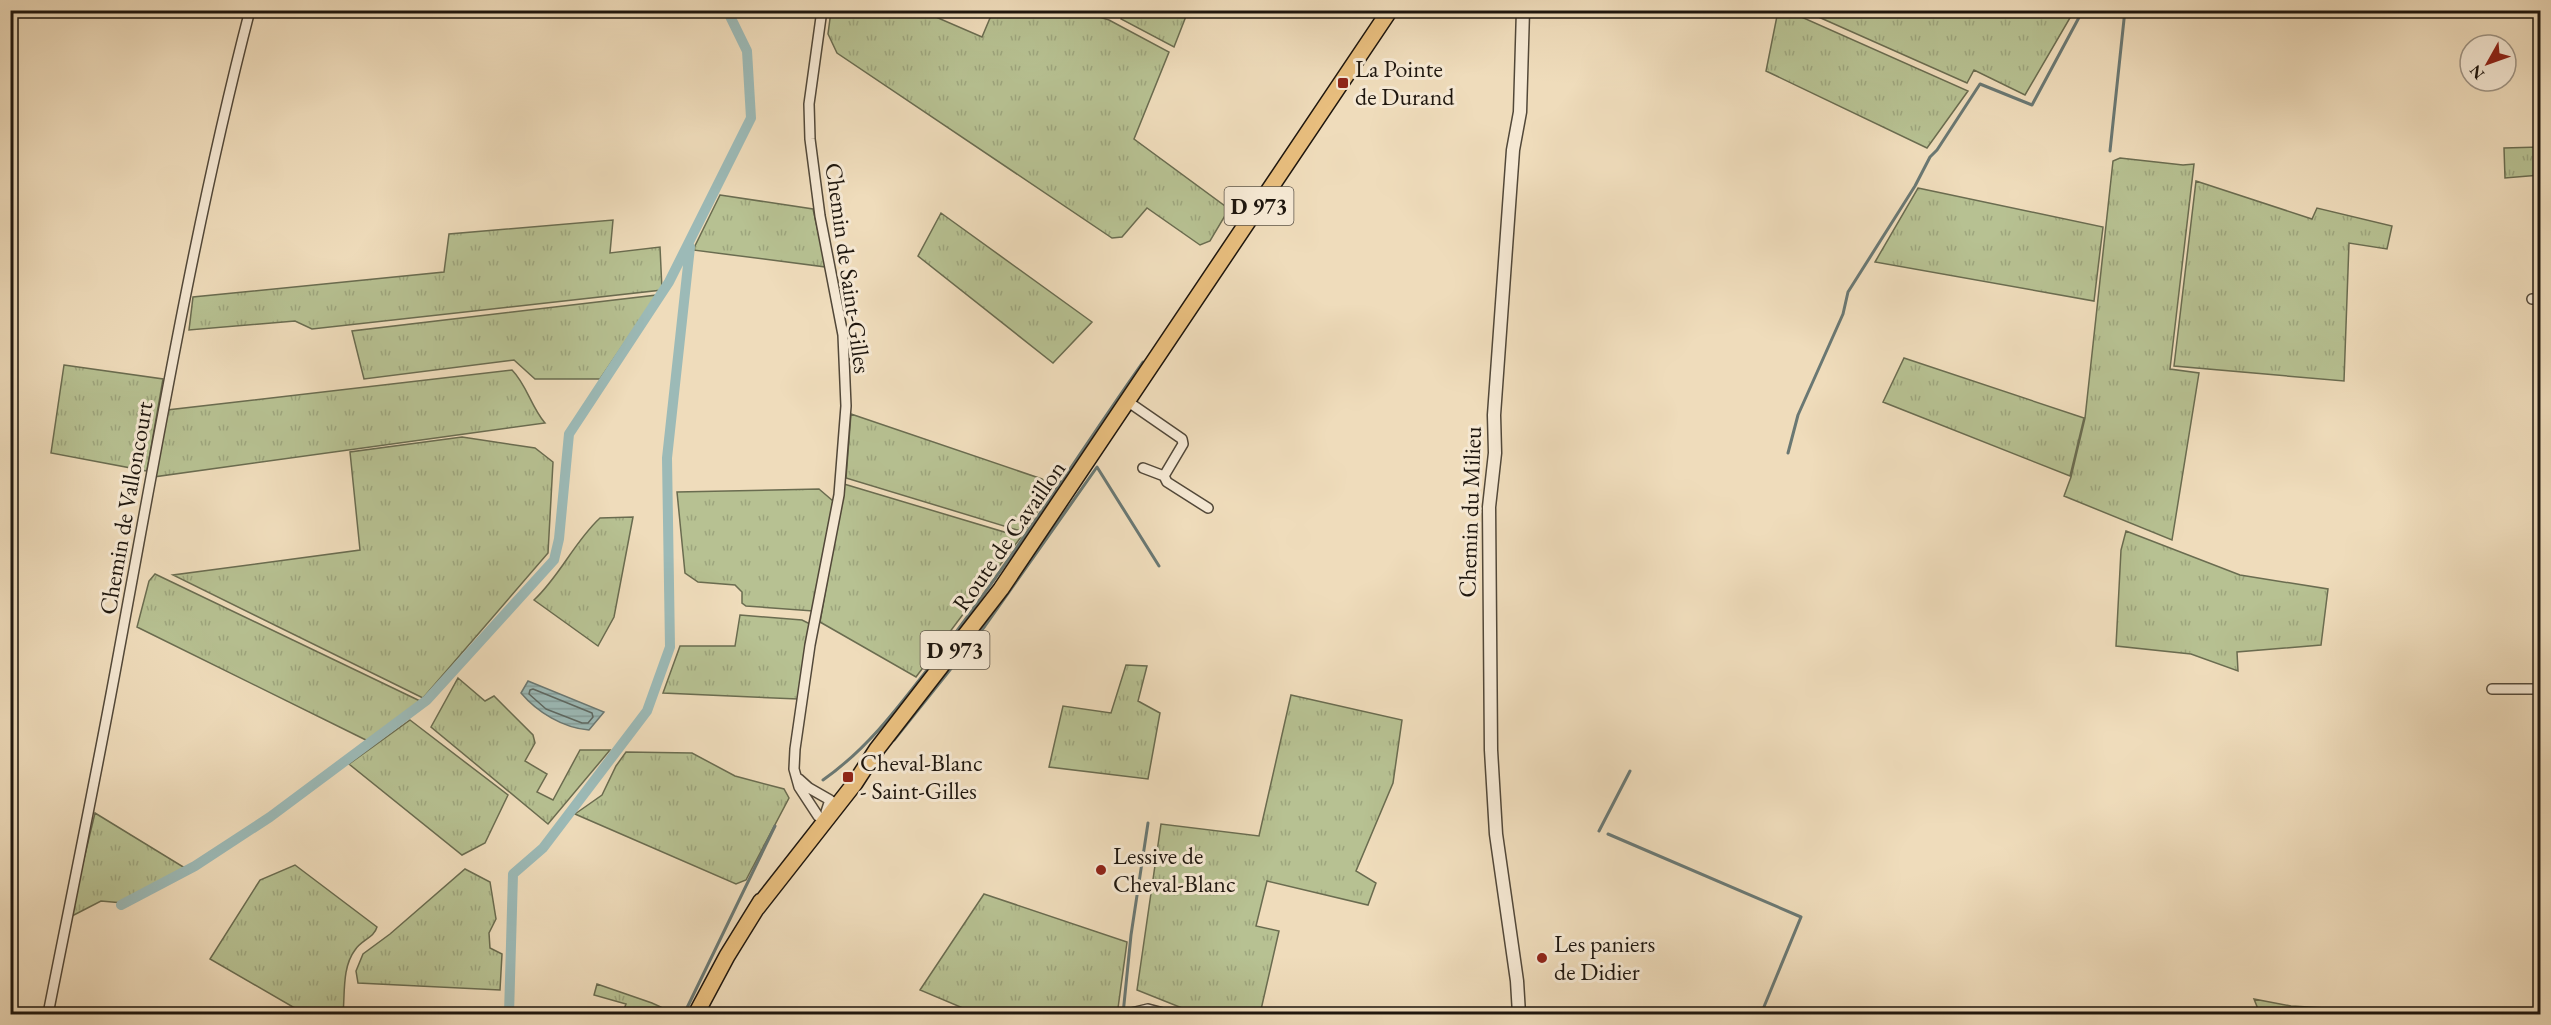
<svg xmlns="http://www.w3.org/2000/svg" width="2551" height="1025" font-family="'EB Garamond',serif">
<defs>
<pattern id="grass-tufts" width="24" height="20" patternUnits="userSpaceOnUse" patternTransform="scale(1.5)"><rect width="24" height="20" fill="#b7c192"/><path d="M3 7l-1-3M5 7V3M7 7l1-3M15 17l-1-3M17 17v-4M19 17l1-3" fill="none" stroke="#9da57d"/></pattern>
<pattern id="water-rules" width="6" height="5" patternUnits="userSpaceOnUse" patternTransform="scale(1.5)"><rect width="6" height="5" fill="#9cbab7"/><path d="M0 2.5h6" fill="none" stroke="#869f9c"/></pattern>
</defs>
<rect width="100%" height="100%" fill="#efdcbb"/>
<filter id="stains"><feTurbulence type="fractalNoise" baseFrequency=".00333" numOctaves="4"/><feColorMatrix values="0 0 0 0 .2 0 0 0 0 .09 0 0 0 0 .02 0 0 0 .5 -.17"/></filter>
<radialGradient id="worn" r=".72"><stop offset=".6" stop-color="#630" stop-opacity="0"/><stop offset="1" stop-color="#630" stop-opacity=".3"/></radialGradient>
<path fill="url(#grass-tufts)" stroke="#6a6c50" stroke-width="1.5" d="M1125,10H1188V11L1174,47L1121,19Z
M831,11H922L982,37L993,11H1080L1109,20L1169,52L1134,139L1229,209L1210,241L1200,245L1147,208L1122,237L1112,238L837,53L828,34Z
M1778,11H1788L1968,91L1927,148L1766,71Z
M1805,11H2074L2025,95L1974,70L1967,83Z
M2540,147V175L2505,178L2504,148Z
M2120,158L2183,165L2194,164L2170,369L2199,373L2172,540L2064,496L2071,477L2085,418L2113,161Z
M2196,181L2312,219L2317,208L2392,226L2387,249L2349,243L2344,381L2174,366Z
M1918,188L2103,227L2094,301L1875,262Z
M720,195L813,209L826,267L693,250Z
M941,213L1092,322L1053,363L918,256Z
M613,220L610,253L660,247L662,290L312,329L295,321L189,330L193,297L444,272L449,234Z
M657,295L600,379H535L514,360L364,379L352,331Z
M1904,358L2084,418L2070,476L1883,402Z
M64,365L163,379L147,471L51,453Z
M512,370C527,385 531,407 545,423L153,477L167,410Z
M851,414L1042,479L1052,489L1024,532L846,478Z
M462,437L535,448L553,462L548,553L423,698L173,575L360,550L350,452Z
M844,484L1021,537L916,677L820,622Z
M819,489L833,501L813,611L746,606L742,603V592L735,585L698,582L685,573L677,492Z
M633,517L614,617L598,646L534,600C560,576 574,542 600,518Z
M2126,531L2240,575L2328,589L2321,645L2237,652L2238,671L2191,654L2116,646L2121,550Z
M155,574L420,701L368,741L137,627L149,581Z
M740,615L802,620L810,624L798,699L663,693L680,646H735Z
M1126,665L1147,666L1138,701L1160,713L1148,779L1049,767L1063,706L1111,713Z
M458,678L485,701L494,696L533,735L535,743L525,761L547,774L537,792L553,800L580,750H610L548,824L431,727Z
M1291,695L1402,720L1393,783L1356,871L1376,883L1368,905L1267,881L1256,926L1279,931L1260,1014H1197L1137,990L1161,824L1259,836Z
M410,720L508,795L485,843L462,855L349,764Z
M626,752L692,753L735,776L784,789L789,798L746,880L736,884L575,814L602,795L616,766Z
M95,813L185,868L123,903L101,901L70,917Z
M295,865L377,927C374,938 361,940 355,950C342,967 345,994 343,1014H305L210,959L260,880Z
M465,869L490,882L496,919L489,933L490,948L502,954L500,990L358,983L356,971L363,954L390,934Z
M984,894L1127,942L1118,1008L1108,1014H977L920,990Z
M597,984L652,1003L661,1007L665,1014H622L626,1004L594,995Z
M2254,999L2291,1006L2432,1014H2260Z"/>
<path fill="url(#water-rules)" stroke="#6a7873" stroke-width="1.5" d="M528,681L604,712L589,730C563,728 537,712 521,693Z"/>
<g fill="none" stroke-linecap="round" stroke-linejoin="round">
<path stroke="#5d6862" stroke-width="1.5" d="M533,689L592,713L593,717L588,723H582L546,709L529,694L530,690Z"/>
<path stroke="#6a7873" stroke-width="3" d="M2110,151L2125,10
M1788,453L1798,415L1843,314L1848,292L1915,186L1930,157L1937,150L1980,84L2032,105L2083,10
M894,740L985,626L1097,467L1159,566
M823,780C870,747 902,702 937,657C1011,562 1074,460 1143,362
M1599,831L1630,771
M1608,834L1801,917L1761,1014
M684,1014L775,826
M1123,1014L1131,935L1148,823"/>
<path stroke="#9cbab7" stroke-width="10" d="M121,905L195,866L270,817L427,700L554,560L559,539L569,434L669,282L751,118L747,51L727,10
M509,1014L513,874L543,848L647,711L670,647L667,458L690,247"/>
<defs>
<path id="minor" d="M822,10L809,104L810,139L820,216L843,335L846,406L839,495L810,645L795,749L794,769L799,787L818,816L822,818L827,814
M2532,299H2540
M1127,401L1182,439L1183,444L1164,476L1167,482L1208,508
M1143,468L1164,476
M2492,689H2540
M799,779L809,788L830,800L826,812
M48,1014C72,893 97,772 119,651C159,436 195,222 250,10
M1127,1014L1148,1009L1167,1014"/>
<path id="tertiary" d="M1519,1014L1517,981L1496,834L1491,750L1489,507L1495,453L1494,415L1513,150L1520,112L1523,10"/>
<path id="primary" d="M757,908L855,783L877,749L1001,589L1390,10
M696,1014L727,956L761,901"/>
</defs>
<use href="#minor" stroke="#524839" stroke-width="12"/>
<use href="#tertiary" stroke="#524839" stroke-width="15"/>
<use href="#primary" stroke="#1e160e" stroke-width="18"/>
<use href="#minor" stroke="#f5e8d3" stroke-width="9"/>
<use href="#tertiary" stroke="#f5e8d3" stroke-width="12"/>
<use href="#primary" stroke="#e8be7e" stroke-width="15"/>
</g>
<g fill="#8f2418" stroke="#f5e8d3" stroke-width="2">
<rect x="1337" y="77" width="12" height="12" rx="3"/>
<rect x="842" y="771" width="12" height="12" rx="3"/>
<circle cx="1101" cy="870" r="6"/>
<circle cx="1542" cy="958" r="6"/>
</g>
<g text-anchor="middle" stroke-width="6" stroke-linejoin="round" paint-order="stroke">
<g fill="#f5e8d3" stroke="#5e5549" stroke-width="1.5">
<rect x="1224.5" y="187" width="69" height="38" rx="4.5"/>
<rect x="920.5" y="631" width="69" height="38" rx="4.5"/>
</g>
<g font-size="22" font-weight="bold" fill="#1e160e">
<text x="1259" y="214">D 973</text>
<text x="955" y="658">D 973</text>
</g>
<g font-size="24" fill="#1e160e" stroke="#f5e8d3" text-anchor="start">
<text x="1355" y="77">La Pointe<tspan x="1355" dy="28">de Durand</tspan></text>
<text x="860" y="771">Cheval-Blanc<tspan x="860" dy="28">- Saint-Gilles</tspan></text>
<text x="1113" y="864">Lessive de<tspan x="1113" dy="28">Cheval-Blanc</tspan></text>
<text x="1554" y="952">Les paniers<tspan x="1554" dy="28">de Didier</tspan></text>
</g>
<g font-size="24" fill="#1e160e" stroke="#f5e8d3">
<text transform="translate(848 268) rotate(82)" y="8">Chemin de Saint-Gilles</text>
<text transform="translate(126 508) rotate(-80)" y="8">Chemin de Valloncourt</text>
<text transform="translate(1470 512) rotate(-88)" y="8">Chemin du Milieu</text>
<text transform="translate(1009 536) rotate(-55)" y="8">Route de Cavaillon</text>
</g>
</g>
<rect width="2551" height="1025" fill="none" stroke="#efdcbb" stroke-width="36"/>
<rect x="12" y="12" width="2527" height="1001" fill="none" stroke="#1e160e" stroke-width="3"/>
<rect x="18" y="18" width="2515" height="989" fill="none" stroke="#1e160e" stroke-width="1.5"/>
<g transform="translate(2488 63) rotate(230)"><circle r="28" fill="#f5e8d3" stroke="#9f9484" stroke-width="1.5"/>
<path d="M0-4.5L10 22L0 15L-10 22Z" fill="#8f2418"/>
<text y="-9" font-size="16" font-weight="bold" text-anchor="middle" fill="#1e160e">N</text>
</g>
<rect width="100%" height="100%" filter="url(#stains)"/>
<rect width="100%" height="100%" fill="url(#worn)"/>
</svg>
